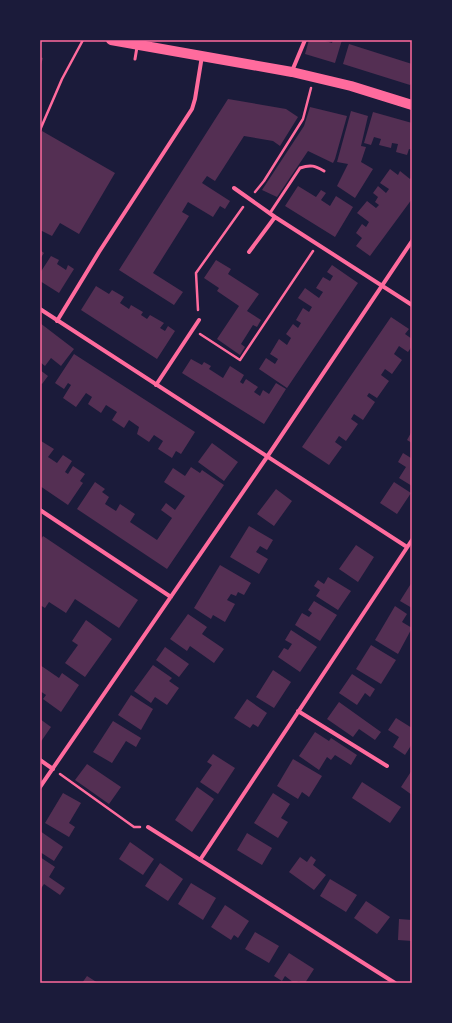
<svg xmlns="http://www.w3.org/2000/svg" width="452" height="1023" font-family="'PT Sans Narrow',sans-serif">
<rect width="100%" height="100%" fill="#1b1b3a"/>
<path fill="#542f53" d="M309,40H322L332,43L333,40H342L335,63L305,54Z
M349,44L412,64V83L410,85L343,64Z
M40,57L43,58L40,68Z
M228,99L286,109L298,117L280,146L273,141L244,136L215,181L207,176L202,183L230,201L225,209L220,206L213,217L188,202L182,212L189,216L153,273L183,292L174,305L119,270Z
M310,107L347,116L335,159L333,163L308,151L277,197L262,190L304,126Z
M351,111L368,116L361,146L366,147L361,162L373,169L355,198L337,186L348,164L337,162Z
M373,112L412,123V150L409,149L407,155L396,152L398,144L392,143L391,148L379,145L381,139L374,137L371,145L364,143Z
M42,131L115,173L79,234L60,223L52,236L40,230V135Z
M390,169L398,175L400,171L410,179L412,177V199L370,256L356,246L362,238L356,233L362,224L366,227L369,222L357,213L367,201L376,208L379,205L375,202L378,197L373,193L378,186L386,193L389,189L380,183Z
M298,186L316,197L321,190L326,193L321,200L330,206L336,196L353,207L335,237L285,206Z
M40,250L44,253L40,259Z
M51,256L59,260L57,264L66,270L68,265L74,269L59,293L40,281V273Z
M216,260L231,269L228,274L259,294L247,311L261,320L257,327L253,325L241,344L245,347L240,355L217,339L239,306L217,291L219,288L204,278Z
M332,265L358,283L287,388L259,369L266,358L275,364L278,359L270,354L279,339L287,345L291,338L286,334L293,324L298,328L301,323L296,320L303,308L309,312L312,307L298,298L305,288L319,298L323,292L316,288L323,277L330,281L333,276L327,272Z
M96,286L109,294L112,290L124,297L120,303L129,309L131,305L143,312L141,315L147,319L150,315L164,323L160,328L165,331L168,326L175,331L157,359L81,310Z
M391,317L409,329L405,334L412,339V346L408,352L399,346L394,354L402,360L392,374L385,369L381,375L389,381L377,398L369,393L367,396L375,402L363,420L354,414L351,419L358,424L346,441L339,436L335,442L342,447L329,465L302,447Z
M40,323L74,349L61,366L51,358L45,366L40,362Z
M74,354L195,432L181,454L176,451L172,458L158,449L163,441L154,435L149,442L137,434L139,427L129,420L124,428L112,420L117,412L106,405L101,413L88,404L92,397L86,393L76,407L63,398L71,385L68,383L64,389L55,383Z
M191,359L202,365L204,362L211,366L209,369L223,378L230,366L244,375L240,382L243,384L246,379L258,387L254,392L260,396L263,390L269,394L276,383L286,389L264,424L182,373Z
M40,370L48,376L42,384L40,383Z
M412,431V443L407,440Z
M41,441L54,449L48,457L57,463L63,455L72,461L65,472L68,474L73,466L85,474L80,481L83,483L68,505L40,486V443Z
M212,443L238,462L224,481L198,462Z
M403,453L411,458L412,457V486L399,478L406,467L398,462Z
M191,467L200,473L202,470L224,485L167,569L77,509L95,482L105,489L102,492L109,497L105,504L116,511L120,504L135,514L130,522L157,540L172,518L161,510L166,503L175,510L185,496L164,482L173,468L185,476Z
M394,482L411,493L397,514L380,503Z
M276,489L292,501L274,526L257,514Z
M249,526L273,540L267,550L260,546L256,552L268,559L259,574L230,557Z
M43,536L138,600L119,628L75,599L66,613L49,602L45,608L40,605V541Z
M356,545L374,557L358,582L339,569Z
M220,565L251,583L244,595L238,592L236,596L231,594L227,600L235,604L225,622L213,615L211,619L194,608Z
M328,577L351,591L338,610L316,596L320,590L314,586L318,580L324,584Z
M412,582V608L400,601Z
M314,601L337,615L320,641L295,625L302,613L309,617L312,613L308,610Z
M395,606L407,614L402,622L412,628L398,654L375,640Z
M188,614L207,627L202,634L224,649L214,663L190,646L187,651L170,639Z
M86,620L112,639L85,677L65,663L78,645L72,641Z
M291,630L317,647L300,672L278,657L284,648L288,650L292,644L285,640Z
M371,645L396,660L381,684L356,669Z
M165,647L189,664L179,677L156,660Z
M40,665L59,678L62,673L79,685L61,712L43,699L46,695L40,691Z
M153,665L172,678L169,681L179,688L167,705L155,697L151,703L134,691Z
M273,670L291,682L274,708L256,697Z
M352,674L375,689L370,697L365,693L357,705L339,693Z
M131,695L153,709L141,730L118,715Z
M247,699L267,713L258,727L253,724L250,728L234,718Z
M339,702L381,732L375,740L359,729L353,737L327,719Z
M396,718L412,728V744L405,755L393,747L399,737L388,730Z
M40,719L51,727L40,743Z
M113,721L141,738L136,747L126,741L112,763L93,752Z
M315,732L329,741L331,738L357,755L351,765L335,755L331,760L327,757L319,770L299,756Z
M213,754L235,768L218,794L200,782L212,765L207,762Z
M293,759L322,776L309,797L302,792L298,799L277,786Z
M87,764L121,787L109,804L75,780Z
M412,770V795L401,787Z
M362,782L401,807L390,823L352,798Z
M197,787L214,799L192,832L175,820Z
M63,793L81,803L69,823L75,827L69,837L45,823Z
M273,793L290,804L281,818L288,822L278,838L254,823Z
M40,831L63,847L54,861L40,852Z
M247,833L272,848L262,865L237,850Z
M130,842L154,859L143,875L119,859Z
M311,856L316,860L313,865L326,875L314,890L289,872L300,857L307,862Z
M40,857L55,867L49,877L65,888L60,895L44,884L40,890Z
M160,863L183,879L168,901L145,886Z
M330,879L357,895L346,912L320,896Z
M191,883L216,898L203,920L178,904Z
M366,901L390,917L377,934L354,918Z
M225,905L249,921L238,938L234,935L231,940L211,927Z
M399,919L412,920V941L398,940Z
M255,932L279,946L269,963L245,949Z
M289,953L314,969L305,983H302L299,981L294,983L285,976L282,981L274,976Z
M87,976L98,983H82Z"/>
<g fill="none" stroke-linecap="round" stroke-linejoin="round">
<path stroke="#ff6b9d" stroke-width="2.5" d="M40,130L62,79L83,40
M255,192L264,181L303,119L311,88
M198,310L196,273L243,207
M200,334L240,360L313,251
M60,774L134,827H140"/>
<path stroke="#ff6b9d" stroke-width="3" d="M135,59L137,47
M270,213L300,168C311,164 315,166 324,171"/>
<path stroke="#ff6b9d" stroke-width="4" d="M292,71L305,40
M234,188L275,217L412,305
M249,252L275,217
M40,309L407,547
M57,321L99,252L192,109L195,99L202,56
M156,385L199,320
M40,510L171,597
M298,711L387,766
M40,760L53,769
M40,787L267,457L412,241
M148,827L395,983
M200,860L412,540"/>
<path stroke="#ff6b9d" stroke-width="10" d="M111,40L292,72L351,86L412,105"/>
</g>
<rect width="452" height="1023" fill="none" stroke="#1b1b3a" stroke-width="82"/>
<rect x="41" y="41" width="370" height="941" fill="none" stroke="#ff6b9d" stroke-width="1.5"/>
</svg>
